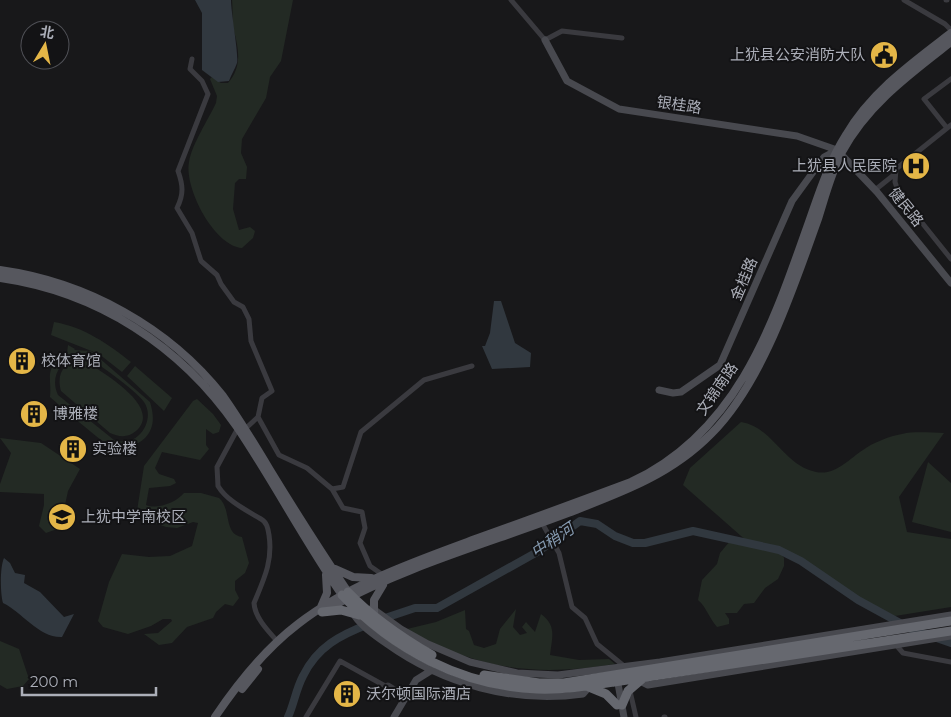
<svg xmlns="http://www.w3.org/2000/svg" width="951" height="717" font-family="Montserrat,'Noto Sans SC',sans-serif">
<rect width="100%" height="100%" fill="#18181a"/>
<path fill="#232a24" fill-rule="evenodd" d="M232,0H293L281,61L270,77L266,98L242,139L241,153L247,167L246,179H239L235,183L233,209L239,230L250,227L255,231L253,238L242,248C214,246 184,188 189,162C192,144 208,120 216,103L217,96L210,79L212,77L221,83H228C242,67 239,50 234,31C232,22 233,10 232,0Z
M54,322C84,327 108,344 131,362L122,372L99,354L51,335Z
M68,345L75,349L74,350L91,351L150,402C154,415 155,428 145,438C136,447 120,449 110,446C104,444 58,404 50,397C52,377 43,368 67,353ZM77,357H89C104,369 133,388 144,402C151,412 148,427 139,435C132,442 123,443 114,440L58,395C50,378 59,361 77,357Z
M82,360L87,362C104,374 163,407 136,431C128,438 119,437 110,433L61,391C56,374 64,361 82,360Z
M135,366L172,398L164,411L127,376Z
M197,399L213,414L221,425L219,432L213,434L206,429V445L209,449L200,460L162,452L155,468L159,474L174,479L176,483L170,486L149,488L146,505C157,510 177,502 184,493H201L219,498C232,509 223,534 242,537L249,563L245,573L235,581V590L239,598L233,606L225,604L216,612L213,618L187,627L172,643L159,645L144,634L158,633L172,621L171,619H163L151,626L128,634L103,627L98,621L109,582L122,554L149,557L170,556L192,546L198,523L193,522L177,528L166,527L147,520L137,511L144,466L193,401Z
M741,422C773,427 783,465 816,472C835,476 849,459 863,450C872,443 890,436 902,434C915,431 931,433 944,433L899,497L907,532L951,539V607L895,616L858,600L801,561L779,550L749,543L683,485L690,468Z
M0,438L41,443L80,469L68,491L60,528L46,533L39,526L44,505V494L0,492V484L11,453Z
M928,462L951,483V532L912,522Z
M730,541L780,552L784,558V566L778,579L765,588L754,603L744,604L737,613H725L729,619V624L717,627C709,618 707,608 698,600L702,580L717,564L720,553Z
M516,609L513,627L520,635L527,633L522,627L526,622L535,632L541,614C557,626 552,637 550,655L579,660L609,659L615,664C536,677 477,670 407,629L436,622L465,610L466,629L469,631L474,645L484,648L496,644L500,629Z
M0,641L19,649L29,679L23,686L7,689L0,685Z"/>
<path fill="#31383f" d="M195,0H231C231,13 239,55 237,63C235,69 231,75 229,81L218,82L202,70V13Z
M494,301H501L515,343L531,353L530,367L492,369L482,346H485L490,333Z
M4,558L10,563L15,573L25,575L24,583L40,592L64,617L74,614L62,637C39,638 22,612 3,603C0,592 0,567 4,558Z"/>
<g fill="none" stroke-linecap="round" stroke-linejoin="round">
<path stroke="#31383f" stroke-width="8" d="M382,619L415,608H437L539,551L580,521L597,524L615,536L633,543H645L693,531L779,550L801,561L858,600L911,629L951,643
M288,717C294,704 296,689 303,676C317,647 340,635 369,624"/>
<path stroke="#3a3a3f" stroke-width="5" d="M511,0L545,40L562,31L622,38
M904,0L945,24L951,30
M946,0H947
M192,59L190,69L202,81L208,94L178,171C183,185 184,194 177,208L192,233L201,261L217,275L221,284L234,302L243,307L249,319L251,341L272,391L262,398L258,417L245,429
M951,125L896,169L895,182L899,194L951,259
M947,128L924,99L951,79
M875,190L895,174
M258,417L279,455L307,468L332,489
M238,428L217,467L218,486C227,501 246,510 261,519C267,522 268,529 269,535C273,561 264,579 254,603C255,618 268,631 278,642
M542,523L559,553L572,607L585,618L597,644L624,666
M383,575L370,566L360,543L365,528L362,512L343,508L332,489L343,487L361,432L424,380L472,366
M897,646L903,653L951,662
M630,691L636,717
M306,717L340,661L387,687L388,685L406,696
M664,717H665"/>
<path stroke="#48494f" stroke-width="7" d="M545,40L567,81L619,109L797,136L837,150L877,192L951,283
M659,390L673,393L681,392L720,365L792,201L824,157L837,150
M372,608L401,629L428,644L470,662L517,673L558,675L660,662L951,615
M353,613C359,625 376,636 387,644C443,684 514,704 583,694L590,686
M617,678L624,717
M636,679L648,685L951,636
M394,717L416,680L432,670"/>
<path stroke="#56575e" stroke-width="8" d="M0,270C86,282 169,327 223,396C240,420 255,445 270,470C295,511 321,552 348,592
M0,278C98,292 181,346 237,427C274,482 304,540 342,595
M335,569L353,577L371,578
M321,607L327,593L326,575
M331,607C406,566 489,543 568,513C620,493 671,475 711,434C763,382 793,288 818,219C825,197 831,173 842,152C867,105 910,74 951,42
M374,617V600L383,585
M242,689L258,669
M215,717C238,683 265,649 298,624C351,583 416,561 478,538C529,520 580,501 631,482C734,434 770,333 805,233C817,200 827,165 846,135C871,92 912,63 951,33"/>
<path stroke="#66686f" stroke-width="9" d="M348,592C373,618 401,637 432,655
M342,595C392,649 462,686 537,689C563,690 588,686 614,682L951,631
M322,612L341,610L359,615
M484,675L539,683H564L951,621
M589,687L606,694L617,705
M622,705L628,691L642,679"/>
</g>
<defs>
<symbol id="civic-disc" viewBox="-11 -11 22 22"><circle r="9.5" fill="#e4b647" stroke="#131315"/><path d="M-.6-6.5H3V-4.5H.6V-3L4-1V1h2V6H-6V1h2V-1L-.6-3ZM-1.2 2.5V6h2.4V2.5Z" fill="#111"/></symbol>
<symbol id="hospital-disc" viewBox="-11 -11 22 22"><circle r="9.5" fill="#e4b647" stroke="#131315"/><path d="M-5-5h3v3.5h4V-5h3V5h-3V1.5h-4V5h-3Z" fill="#111"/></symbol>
<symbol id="building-disc" viewBox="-11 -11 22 22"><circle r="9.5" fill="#e4b647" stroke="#131315"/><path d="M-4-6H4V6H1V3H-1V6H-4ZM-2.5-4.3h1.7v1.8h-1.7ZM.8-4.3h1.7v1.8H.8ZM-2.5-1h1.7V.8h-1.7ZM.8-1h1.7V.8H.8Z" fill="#111"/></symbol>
<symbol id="school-disc" viewBox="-11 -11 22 22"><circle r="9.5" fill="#e4b647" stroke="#131315"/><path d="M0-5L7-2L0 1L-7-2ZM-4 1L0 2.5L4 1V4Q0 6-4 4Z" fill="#111"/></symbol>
</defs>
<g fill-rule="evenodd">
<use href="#civic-disc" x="868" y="39" width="32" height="32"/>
<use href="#hospital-disc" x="900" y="150" width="32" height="32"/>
<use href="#building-disc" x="6" y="345" width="32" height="32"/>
<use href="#building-disc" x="18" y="398" width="32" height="32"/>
<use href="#building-disc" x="57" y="433" width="32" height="32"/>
<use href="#school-disc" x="46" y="501" width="32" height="32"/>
<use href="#building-disc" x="331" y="678" width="32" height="32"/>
</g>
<g text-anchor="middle" stroke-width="4" stroke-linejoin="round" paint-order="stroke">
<g font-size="15" fill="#acafb9" stroke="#131315" text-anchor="start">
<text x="865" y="60" text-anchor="end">上犹县公安消防大队</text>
<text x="897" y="171" text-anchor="end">上犹县人民医院</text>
<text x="41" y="366">校体育馆</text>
<text x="53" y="419">博雅楼</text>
<text x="92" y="454">实验楼</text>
<text x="81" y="522">上犹中学南校区</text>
<text x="366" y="699">沃尔顿国际酒店</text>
</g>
<g font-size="15" fill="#acafb9" stroke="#131315">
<text transform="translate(679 105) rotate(9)" y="5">银桂路</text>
<text transform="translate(906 207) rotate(51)" y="5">健民路</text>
<text transform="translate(744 279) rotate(-67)" y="5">金桂路</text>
<text transform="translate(717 389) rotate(-55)" y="5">文锦南路</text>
</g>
<g font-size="16" font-style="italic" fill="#869bb1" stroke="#131315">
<text transform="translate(552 540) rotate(-34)" y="6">中稍河</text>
</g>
</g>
<g transform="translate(45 45) rotate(10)"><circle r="24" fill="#131315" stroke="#505157"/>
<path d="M0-4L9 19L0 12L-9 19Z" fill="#e4b647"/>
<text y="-8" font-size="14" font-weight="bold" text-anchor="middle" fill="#acafb9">北</text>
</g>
<path d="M22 687v8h134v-8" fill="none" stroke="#acafb9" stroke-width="2.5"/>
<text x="30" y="687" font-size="15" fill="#acafb9" stroke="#131315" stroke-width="4" paint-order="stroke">200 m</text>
</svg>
